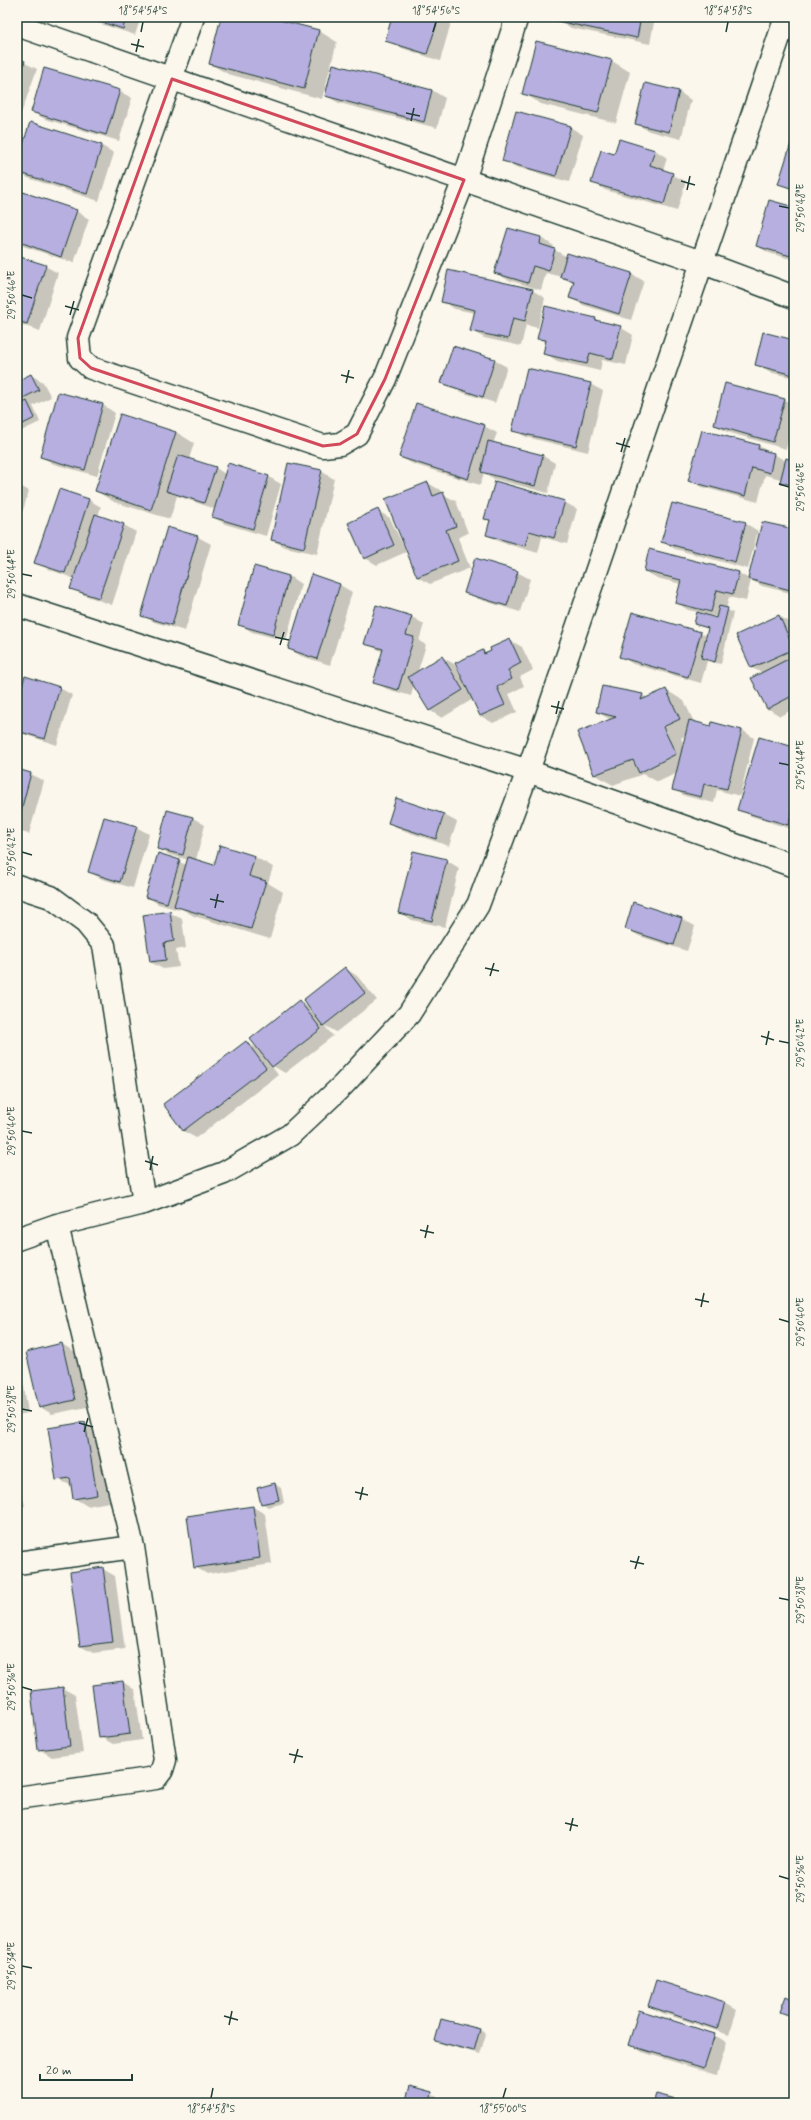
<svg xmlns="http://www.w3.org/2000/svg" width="811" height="2120" font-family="Mynerve,sans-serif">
<rect width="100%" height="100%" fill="#fbf7ec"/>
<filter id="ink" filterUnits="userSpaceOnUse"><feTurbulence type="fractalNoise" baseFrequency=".025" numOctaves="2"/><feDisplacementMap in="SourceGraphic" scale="8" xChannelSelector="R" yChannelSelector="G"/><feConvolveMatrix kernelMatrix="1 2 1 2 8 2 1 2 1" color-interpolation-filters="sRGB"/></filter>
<g filter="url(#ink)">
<path fill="#0003" fill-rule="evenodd" d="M79,17H141L135,35Z
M222,17H264L319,31L337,42L322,99L228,74L210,64Z
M393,17H448L452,19L440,61L399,47L386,40Z
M559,17H655L650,44L571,28L558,20Z
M17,59L37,69L18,122L17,121Z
M612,61L630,72L616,123L541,104L523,93Z
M334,65L432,90L445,98L437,128L339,103L326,96Z
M119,91L132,98L119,141L45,119L32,112Z
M679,92L691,100L681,139L649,131L636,124Z
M570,127L583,135L569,182L516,167L503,160Z
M794,139V191L779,183Z
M102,146L114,153L99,201L28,178L17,172V166Z
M655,150L667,158L663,171L686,181L677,211L605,190L593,182L615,156Z
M17,191L76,211L89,219L74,263L17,244Z
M794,208V260L769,253L757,246Z
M509,229L541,238L554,246L553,249L567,257L631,274L644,281L631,320L583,305L570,298L574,284L562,277L546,273L541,290L508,280L496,273Z
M17,257L45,266L58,273L40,331L17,323Z
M532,290L545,298L538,328L526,325L521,346L484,338L471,330L475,313L455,309L443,302Z
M595,319L604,324L620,327L633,335L626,365L602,360L600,371L557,361L545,353L547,343L538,338Z
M764,334L794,341V378L769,372L756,365Z
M494,360L507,367L495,403L455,390L442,383Z
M31,375L43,382L51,397L33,406L40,422L17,433V382Z
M590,384L603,391L588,452L526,437L513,430Z
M726,384L785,400L794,405V420L786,449L727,432L715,425Z
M59,393L103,405L115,413L97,476L54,464L41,457Z
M484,426L497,433L493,444L543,456L555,463L548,493L494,479L484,473L480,485L413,464L400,457Z
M703,431L759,446L786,461L794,462V489L781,481V479L765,475L758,502L702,487L689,480Z
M176,432L194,443L189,459L216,468L225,474L228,464L269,477L281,484L266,536L225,524L213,517L215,509L177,496L170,519L114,502L96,491Z
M321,471L334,479L317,554L285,547L272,540Z
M428,483L440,490L442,494L456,501L468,533L458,538L470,568L430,584L417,577Z
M17,484L29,491L17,529Z
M60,490L89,500L101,507L98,516L124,525L136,532L112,605L84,595L72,588L75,579L48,569L35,562Z
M564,502L577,509L567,544L542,537L538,553L500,542L487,535L491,522L486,518Z
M378,511L390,518L406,552L377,565L365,558Z
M745,523L758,531L748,569L675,549L662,542Z
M763,523L794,531V594L762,586L751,580L746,601L729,597L726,609L733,613L721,664L707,661L701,683L633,664L620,656L701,633L707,636L709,629L696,624L698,612L688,610L676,602L681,584L657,578L645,571L650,551L739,573L749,579ZM709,615L717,617V619L708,617Z
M168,528L198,537L211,544L185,631L154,622L142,615Z
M517,572L530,579L520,612L478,599L466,592Z
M289,576L301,584L286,641L252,632L239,624Z
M312,576L340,585L352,592L330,665L301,656L289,649Z
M376,606L412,617L424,624L419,641L426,645L418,671L442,657L454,664L458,670L483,651L487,654L510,640L522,647L533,670L520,677L524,686L509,694L517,712L493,723L481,716L473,699L442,718L429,710L414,685L411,696L387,689L374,682L383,652L365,643Z
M779,616L792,623L794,628V709L780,716L767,708L762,673L752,668L737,636Z
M60,688L72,695L57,745L17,732V707Z
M666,690L684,701L694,722L712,727L742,730L754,738L740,796L717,790L714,803L685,796L673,789L677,773L658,782L643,774L613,785L595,775L579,732L611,720L597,712L642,695L648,698ZM686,735L684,745L681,738Z
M794,748V830L751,816L739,809Z
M17,770L31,774L44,781L29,834L17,831Z
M397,799L444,815L457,822L449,846L402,830L389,823Z
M193,818L205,825L196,860L215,866L255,857L273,867L268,883L283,892L270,939L194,916L180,908L179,910L158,904L146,896L159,854L187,865L189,860L170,855L158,848Z
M136,827L149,834L133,888L102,879L89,872Z
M446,860L459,868L445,927L412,920L399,912Z
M634,903L682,919L695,926L687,951L639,936L626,928Z
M169,912L182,919L186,948L176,950L179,967L163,969L150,962Z
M345,968L357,976L377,1000L336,1032L324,1025L333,1036L285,1073L271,1065L278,1075L196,1138L183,1131L246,1042L260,1050L299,1002L310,1008Z
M62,1344L75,1352L87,1407L52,1414L40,1407Z
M17,1377L23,1380L28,1413L17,1415Z
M85,1423L98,1431L109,1502L87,1506L74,1498L72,1486L57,1479Z
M17,1475L25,1506L17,1508Z
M275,1484L281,1488L284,1503L268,1507L262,1503Z
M253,1507L265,1514L272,1564L207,1574L195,1567Z
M103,1569L115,1576L125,1649L93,1653L80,1646Z
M123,1682L135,1690L142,1740L113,1744L100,1737Z
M62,1688L75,1695L83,1753L52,1757L39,1749Z
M17,1721L22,1747L17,1748Z
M657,1981L725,2003L737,2010L729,2035L662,2013L649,2006Z
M441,2020L480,2030L486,2034L480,2054L442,2044L436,2040Z
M714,2035L727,2042L717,2075L642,2052L630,2044Z
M411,2087L438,2097L436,2103H407Z"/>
<path fill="#b6afe0" stroke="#1f3d34" d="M86,17H126L123,29Z
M221,17H268L319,30L304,89L209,64Z
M392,17H439L427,54L385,41Z
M558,17H641L637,38L557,21Z
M536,41L612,60L598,113L522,94Z
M17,58L25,61L17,84Z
M333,64L432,90L424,122L325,96Z
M44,68L120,90L106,135L31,112Z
M645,83L679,91L669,132L635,124Z
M516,111L571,126L556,176L502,161Z
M30,122L102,145L87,194L17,172V163Z
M793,137L794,138V189L778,184Z
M619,139L655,150L650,165L673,173L664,204L591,183L601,150L614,154Z
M17,190L77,210L61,257L17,241Z
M769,200L794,207V257L756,246Z
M508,228L541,237L540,244L555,249L549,271L533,266L528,283L494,273Z
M567,253L632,273L619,314L569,298L574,281L560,277Z
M17,256L46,265L27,324L17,321Z
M448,270L533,289L525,321L513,318L508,339L470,331L475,310L441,302Z
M545,306L596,318L595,320L621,326L613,359L590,353L587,364L543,354L546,340L537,339Z
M763,332L794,340L793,375L755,365Z
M453,346L495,359L483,397L441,383Z
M527,368L591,383L576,446L512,431Z
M31,374L39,390L17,401V381Z
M725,383L785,399L773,442L714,425Z
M58,392L103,404L85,470L40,457Z
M27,401L35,418L17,427V406Z
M416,403L485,425L468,479L399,457Z
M120,414L176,432L151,510L95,491Z
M702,430L759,445L758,449L774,453L770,473L752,468L745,496L688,481Z
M488,441L543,455L535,486L481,472Z
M178,455L216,467L204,503L166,491Z
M786,458L794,461V486L780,482Z
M228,463L269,476L253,529L212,517Z
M288,463L322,470L304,548L271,540Z
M495,481L565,501L554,538L529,531L525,546L486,535L490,520L484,519Z
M428,482L433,496L443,492L456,526L446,530L458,561L417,577L385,499Z
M59,489L89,499L65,573L34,563Z
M672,503L746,522L735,562L661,542Z
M378,509L394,545L364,559L348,523Z
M95,514L124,524L99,598L70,589Z
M762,522L794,529V591L748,579Z
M167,527L198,536L172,625L141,616Z
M649,549L739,572L733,594L717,590L711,612L675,603L681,580L644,571Z
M475,558L518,571L507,606L464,593Z
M254,566L289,576L273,635L238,625Z
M311,574L340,584L317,659L288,649Z
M376,605L412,616L406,635L414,637L398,690L373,683L383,649L364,644Z
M719,606L728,608L715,662L701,658L708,628L694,624L697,612L716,618Z
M632,612L701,632L688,677L619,657Z
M779,615L794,649L751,668L736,635Z
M510,639L521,663L508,670L512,679L497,687L505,705L480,716L455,663L483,650L484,654L491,651L490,648Z
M442,656L463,690L429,711L408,677Z
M794,656V695L767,709L751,678Z
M25,676L60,687L45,739L17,731V703Z
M602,686L643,694L641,700L666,689L680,719L663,727L676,754L639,773L633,760L594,775L577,732L616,717L596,712Z
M689,720L711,726L712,722L742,730L727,789L704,784L701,797L672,790Z
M759,737L794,747V806L788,825L737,810Z
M17,769L31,773L17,826Z
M396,798L444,814L436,839L388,823Z
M167,810L193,817L183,855L157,849Z
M104,817L137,826L120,882L88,872Z
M220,845L255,856L249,876L266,881L251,929L174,906L188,857L214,865Z
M413,851L447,859L432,921L398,913Z
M158,853L180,860L167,903L145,897Z
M633,902L682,918L674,945L625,929Z
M170,911L174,941L164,943L166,960L150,962L143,915Z
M345,967L365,993L323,1026L303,1000Z
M299,1000L321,1029L272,1067L250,1039Z
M246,1041L266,1068L183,1131L163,1104Z
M62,1343L75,1400L39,1408L26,1352Z
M85,1422L97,1495L73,1499L70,1478L56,1480L48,1428Z
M275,1483L279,1500L261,1504L257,1488Z
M253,1506L260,1558L194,1568L187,1516Z
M103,1567L113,1642L80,1646L70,1572Z
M123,1681L130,1734L99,1738L92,1685Z
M63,1687L70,1746L38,1750L31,1691Z
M656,1980L725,2002L717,2029L648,2006Z
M786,1996L794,2000V2017L780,2012Z
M639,2010L715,2034L704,2068L628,2045Z
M441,2019L480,2029L474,2051L435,2041Z
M410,2086L432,2092L430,2103H405Z
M656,2094L692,2103H653Z"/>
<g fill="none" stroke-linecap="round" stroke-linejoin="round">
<defs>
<path id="minor" d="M193,17L78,338L80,358L91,368L323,446L340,444L357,434L385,379L464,180L517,17
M17,25L701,262L794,297
M17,605L528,771L794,866
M17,886L51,897L86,923L104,945L144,1203
M17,1239L57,1225L144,1203L224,1173L290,1135L343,1085L409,1014L478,905L528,771L786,17
M17,1563L133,1547
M17,1798L156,1778L162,1770L165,1760L133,1547L57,1225"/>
</defs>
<use href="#minor" stroke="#1f3d34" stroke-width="25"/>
<use href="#minor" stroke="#fbf7ec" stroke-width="22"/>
</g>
</g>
<path fill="none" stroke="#d1495b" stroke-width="3" stroke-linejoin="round" d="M172,79L464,180L385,379L357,434L340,444L323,446L91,368L80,358L78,338Z"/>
<path fill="none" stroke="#1f3d34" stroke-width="1.5" d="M141,32L143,22M433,32L436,22M726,32L728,22M131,44L144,47M136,52L139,39M406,113L420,116M411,121L414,108M681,181L695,185M687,190L690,176M779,206L789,208M22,295L32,298M65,306L79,310M70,315L74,301M341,375L354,378M346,383L349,370M616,443L630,447M621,452L625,438M779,484L789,487M22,574L32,576M275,637L289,640M280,645L284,632M551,706L564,709M556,714L559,701M779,763L789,765M22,852L32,855M210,899L224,902M215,908L218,894M485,968L499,971M490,976L494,963M761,1036L774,1040M779,1041L789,1043M766,1045L769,1031M22,1131L32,1133M145,1161L158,1165M150,1170L153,1156M420,1230L434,1233M425,1238L428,1225M695,1299L709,1302M701,1307L704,1293M779,1319L789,1322M22,1409L32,1411M79,1423L93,1427M84,1432L88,1418M355,1492L368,1495M360,1500L363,1487M630,1561L644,1564M635,1569L639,1556M779,1598L789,1600M22,1687L32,1690M289,1754L303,1757M294,1763L298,1749M565,1823L578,1826M570,1831L573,1818M779,1876L789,1879M22,1966L32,1968M224,2016L238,2020M229,2025L232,2011M211,2098L213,2088M503,2098L506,2088"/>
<rect width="811" height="2120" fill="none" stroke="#fbf7ec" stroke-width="44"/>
<path d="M40 2074v6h92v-6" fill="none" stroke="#1f3d34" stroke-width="2"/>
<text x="46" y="2074" font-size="12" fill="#1f3d34" stroke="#fbf7ec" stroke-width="3" paint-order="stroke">20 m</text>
<rect x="22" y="22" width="767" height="2076" fill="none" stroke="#1f3d34" stroke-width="1.5"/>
<g font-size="10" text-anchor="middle" fill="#1f3d34">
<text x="143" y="14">18°54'54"S</text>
<text x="436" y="14">18°54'56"S</text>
<text x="728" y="14">18°54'58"S</text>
<text transform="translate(800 208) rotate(-90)" y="4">29°50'48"E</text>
<text transform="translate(11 295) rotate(-90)" y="4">29°50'46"E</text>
<text transform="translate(800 487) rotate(-90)" y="4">29°50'46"E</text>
<text transform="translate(11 574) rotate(-90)" y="4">29°50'44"E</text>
<text transform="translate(800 765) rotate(-90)" y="4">29°50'44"E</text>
<text transform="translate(11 852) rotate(-90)" y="4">29°50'42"E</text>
<text transform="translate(800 1043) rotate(-90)" y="4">29°50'42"E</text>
<text transform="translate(11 1131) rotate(-90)" y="4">29°50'40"E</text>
<text transform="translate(800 1322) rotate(-90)" y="4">29°50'40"E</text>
<text transform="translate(11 1409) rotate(-90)" y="4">29°50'38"E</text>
<text transform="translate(800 1600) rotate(-90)" y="4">29°50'38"E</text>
<text transform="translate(11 1687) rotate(-90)" y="4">29°50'36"E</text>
<text transform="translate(800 1879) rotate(-90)" y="4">29°50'36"E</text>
<text transform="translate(11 1966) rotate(-90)" y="4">29°50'34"E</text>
<text x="211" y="2112">18°54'58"S</text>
<text x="503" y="2112">18°55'00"S</text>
</g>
</svg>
